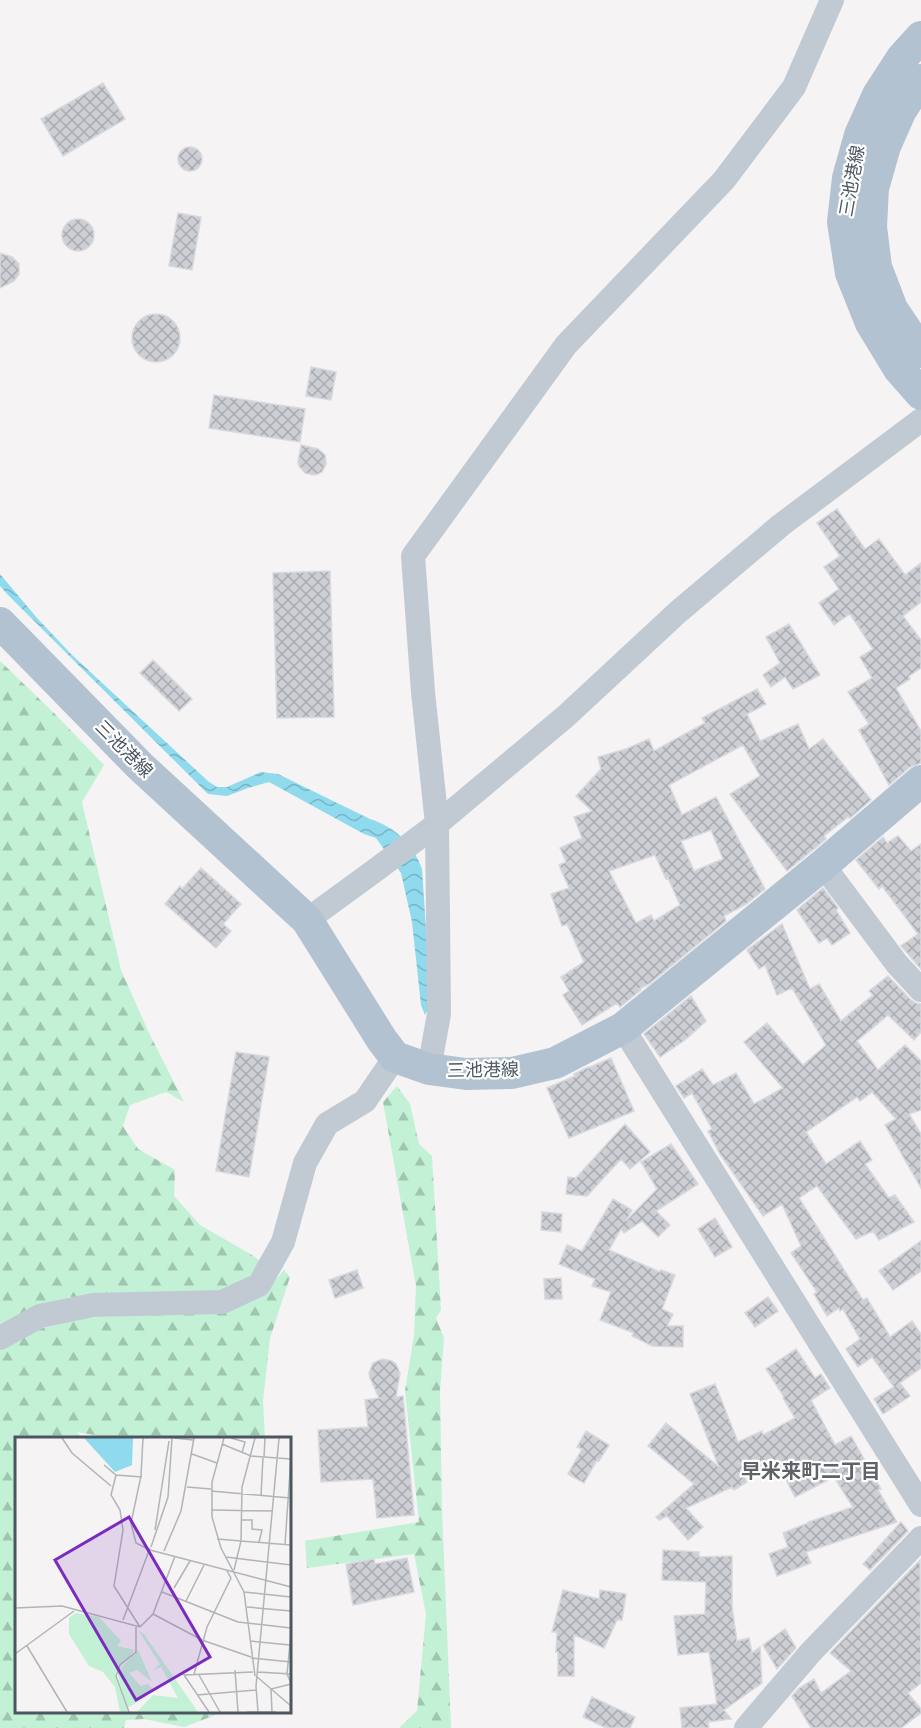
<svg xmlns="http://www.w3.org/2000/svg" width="921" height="1728" font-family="'DejaVu Sans','Noto Sans JP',sans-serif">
<defs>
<pattern id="forest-firs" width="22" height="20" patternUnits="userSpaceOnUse" patternTransform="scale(1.5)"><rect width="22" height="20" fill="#c3f1d5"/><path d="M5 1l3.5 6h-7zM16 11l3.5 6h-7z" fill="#a0c6b0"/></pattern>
<pattern id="water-waves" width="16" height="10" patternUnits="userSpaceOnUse" patternTransform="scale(1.5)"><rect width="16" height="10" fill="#90daee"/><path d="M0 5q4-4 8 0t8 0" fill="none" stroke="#78b4c4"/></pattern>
<pattern id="building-cross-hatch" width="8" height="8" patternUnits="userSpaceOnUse" patternTransform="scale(1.5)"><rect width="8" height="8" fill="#cdcfd5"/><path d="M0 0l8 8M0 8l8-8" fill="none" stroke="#a8abb0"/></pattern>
</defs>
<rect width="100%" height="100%" fill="#f5f3f3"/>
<path fill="url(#forest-firs)" d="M0,661L54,713L104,765L82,802L121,970L149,1033L184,1102L166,1092L130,1105L123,1126L138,1149L175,1170L174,1196L200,1225L252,1255L263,1263L242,1283L218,1294L70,1297L33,1308L0,1324Z
M397,1086L410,1104L419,1144L432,1156L441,1310L436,1318L444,1338L440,1391L442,1510L451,1728H399L417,1711L426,1614L414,1554L307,1568L305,1541L419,1522L405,1391L414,1335L416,1286L383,1102Z
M284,1270L290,1277L270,1338L263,1401L265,1438H112L77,1432L82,1438H16V1712L221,1713L184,1727L144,1719L126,1720L124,1728H0V1351L28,1332L81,1318L160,1314L268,1289Z"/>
<path fill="url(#water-waves)" d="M0,574L37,618L72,655L209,782L217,787H227L261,772L278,774L370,819C395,827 413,844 422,869L431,1004L425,1015L421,1005L412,922L401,873L376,838L364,834L269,782L248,788L227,796L208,794L8,595L0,586Z"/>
<path fill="url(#building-cross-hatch)" stroke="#d7d9de" stroke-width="1.5" fill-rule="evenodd" d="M103,83L125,119L63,156L41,119Z
M178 159a12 12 0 1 1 24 0a12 12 0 1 1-24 0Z
M178,213L201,217L192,270L169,266Z
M62 235a16 16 0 1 1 32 0a16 16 0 1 1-32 0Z
M0,253L12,257L19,264V274L14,281L0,288Z
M132 338a24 24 0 1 1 48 0a24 24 0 1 1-48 0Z
M311,367L336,372L331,400L306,396Z
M214,395L305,409L300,442L209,428Z
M301,445L318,449L325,455L326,464L322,472L318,474L314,475L305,473L299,466L298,462Z
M837,509L865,549L879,539L905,575L921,563V602L903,616L921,640V668L909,676L910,679L896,688L921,731V763L910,767L889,785L859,730L869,724L848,692L872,678L860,657L873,649L850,614L834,625L819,603L839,589L824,567L840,556L817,523Z
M330,571L334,717L277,718L273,573Z
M789,624L820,675L793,689L785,677L771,687L763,675L780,663L766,637Z
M153,660L192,699L179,711L140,673Z
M757,689L766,704L747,714L760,741L798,724L809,749L823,739L871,800L850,818L848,817L824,836L826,839L787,871L730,794L760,776L743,745L669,785L682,815L716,797L765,889L746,904L724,916L726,921L649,984L639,989L641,990L620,1007L617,1003L582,1025L563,995L569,991L561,977L584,962L567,924L562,926L551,894L569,888L559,865L566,862L560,848L582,838L574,817L592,811L576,796L601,769L598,757L626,749L649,739L654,751L705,723L702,718ZM711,830L723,859L694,871L681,841ZM655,855L666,879L668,878L680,905L654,921L651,915L636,923L609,871Z
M898,836L911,851L921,844V969L901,946L918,934L882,886L879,889L856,860L883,837L887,843Z
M201,868L241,904L223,924L231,931L216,948L165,904L180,886L182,889Z
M823,888L838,908L836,910L850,933L832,945L827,938L819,943L797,910Z
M782,924L810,989L819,984L841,1021L873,995L869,991L888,976L911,1000L916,1003L921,1004V1032L914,1040L888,1015L857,1041L878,1070L905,1045L921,1061V1110L909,1114L921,1134V1188L885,1125L896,1119L872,1092L860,1101L857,1097L806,1132L826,1164L860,1141L872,1160L865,1164L889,1198L895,1195L914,1222L879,1240L873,1231L856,1239L817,1186L799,1198L863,1300L867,1298L890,1337L912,1321L921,1334V1368L900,1383L910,1396L883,1414L874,1399L894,1387L872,1357L858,1367L846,1349L860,1339L843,1309L840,1311L839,1308L827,1316L814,1294L817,1292L791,1253L801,1246L782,1204L763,1216L720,1154L708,1131L712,1129L692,1093L684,1098L676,1086L702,1069L713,1085L736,1073L754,1104L783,1088L744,1042L767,1023L803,1065L826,1045L792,988L777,995L765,965L759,969L747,950Z
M691,996L706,1021L685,1040L660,1057L644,1034Z
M236,1052L269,1057L249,1177L216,1171Z
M611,1058L634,1111L569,1138L547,1088L575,1076L574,1074L588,1067V1068Z
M625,1124L650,1152L630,1169L621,1159L587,1196L566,1194L568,1177L576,1178Z
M671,1144L698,1184L656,1211L670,1225L658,1237L642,1221L624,1233L621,1229L609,1250L660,1272L661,1270L675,1275L662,1309L673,1314L667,1326H683V1347L652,1346L632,1336L634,1333L600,1320L611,1292L592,1286L595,1279L559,1264L567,1245L582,1251L613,1199L632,1210L626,1221L657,1189L641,1162Z
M542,1212L562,1214L561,1232L541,1230Z
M715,1218L732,1247L715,1257L698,1229Z
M921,1241V1271L893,1290L879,1271Z
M357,1270L363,1288L335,1298L329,1280Z
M561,1278L562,1299H545L544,1279Z
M768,1297L778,1311L755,1327L745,1313Z
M796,1349L815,1378L821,1374L830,1388L811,1400L835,1445L851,1436L881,1489L878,1490L897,1522L806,1552L811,1563L777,1576L769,1554L788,1547L783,1533L808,1523V1522L853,1507L834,1477L795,1497L778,1464L745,1478L747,1482L734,1490L732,1487L686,1508L703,1527L688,1540L667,1516L659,1520L656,1517L694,1484L648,1446L666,1423L719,1467L690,1394L715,1384L738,1442L762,1431L763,1435L795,1418L783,1398L784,1397L766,1369Z
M382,1359L392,1361L396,1364L400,1373L396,1397L403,1396L414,1515L377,1518L373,1479L321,1482L318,1430L368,1427L365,1400L379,1398L370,1378L369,1373L373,1363Z
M586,1431L609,1445L599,1461L597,1460L584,1483L568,1474L582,1449L577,1447Z
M901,1522L908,1531L870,1570L863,1564Z
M663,1550L699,1552V1557L732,1556V1607L737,1641L749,1638L752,1653L760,1647L762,1683L724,1710L731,1719L708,1722L709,1728H682L680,1708L717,1704L709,1652L678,1655L674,1616L705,1614L706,1582L662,1580Z
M407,1558L414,1592L353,1605L346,1564L374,1559L375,1564Z
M920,1560L921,1683L908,1693L921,1709V1713L901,1728H811L792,1696L799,1688L814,1679L821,1693L851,1671L830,1653Z
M563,1590L599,1599L600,1590L626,1594L622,1620H617L604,1648L574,1635V1676H558V1652H556L557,1632H552Z
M785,1629L796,1648L777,1669L763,1645Z
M592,1697L635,1717L630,1728H606L583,1717Z"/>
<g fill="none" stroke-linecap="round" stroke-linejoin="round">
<path stroke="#c1cad2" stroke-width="24" d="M823,865L897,964L921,990
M307,920L377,869L437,824L566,716L678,612L781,525L921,420
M623,1028L921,1505
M429,1069L439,1014L437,824L423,692L413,556L566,345L724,180L794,87L832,0
M0,1338L40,1316L93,1305L222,1302L259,1285L283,1242L305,1163L327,1124L365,1101L395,1057
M746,1728L811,1652L921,1538"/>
<path stroke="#b3c2d1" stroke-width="32" d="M921,37L902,58L878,95L860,135L848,178L843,222L851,273L871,323L899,369L921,394
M921,80L901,110L885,146L873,188L871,227L876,267L892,309L921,352
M0,623L140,766L307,920L382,1040L395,1057L429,1069L466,1074L512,1073L555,1063L623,1028L823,865L921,781"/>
</g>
<g text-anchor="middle" stroke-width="4.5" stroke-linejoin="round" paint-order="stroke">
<g font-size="18" fill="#4a5661" stroke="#fff">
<text transform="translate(852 181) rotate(-80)" y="6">三池港線</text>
<text transform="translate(124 749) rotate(45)" y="6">三池港線</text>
<text transform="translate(483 1070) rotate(-1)" y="6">三池港線</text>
</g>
<g font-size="20" font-weight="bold" fill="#5f6368" stroke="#fff">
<text x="811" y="1478">早米来町二丁目</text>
</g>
</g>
<g transform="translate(15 1437)">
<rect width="276" height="276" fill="#f5f3f3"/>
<path d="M61,176L84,180L106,204L102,209L120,213L100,236L113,275H105L100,250L88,235L74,229L54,197V181ZM123,193L129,197L183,275H122L138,258L163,261L146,230L137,234L145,227ZM123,213L137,245L122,233L114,236L126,249L133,247L138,252L131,260L112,271L102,235Z" fill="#c3f1d5"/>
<path d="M69,1H118L117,28L100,35Z" fill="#90daee"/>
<path fill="none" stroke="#b1b4b9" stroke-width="1.5" d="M47,1L57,16L96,49M128,1L126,39L116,86L121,106L135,113L276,150M159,1L178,3M209,1L197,45V80L206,111L229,155L240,239M216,1L230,5L227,16M207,7L236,19L276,22M177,17L202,26M249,20L250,1M89,28L101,38L127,40M101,38L96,58L105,73L108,93L99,149L125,190M172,50L196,52M196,54L275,61M246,59L248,20M196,73L258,74M226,83H237V92L247,93L244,105M140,93L154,4M202,102L276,108M270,107L276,21M136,110L153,60L157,1M149,114L166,74L179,1M211,120L276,128M219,133L226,104L227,50L240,1M159,151L175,124M147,155L223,185L276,191M229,155L276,160M171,164L189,128M232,170L276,174M0,171L47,169L125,190L138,177L160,119M138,177L187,203L236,220M108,183L135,111M276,197L272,237L276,246M235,204L275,208M12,209L52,275M0,217L59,174M236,221L276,225M220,233L223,275M243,235L276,237M179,237L192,190L216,141L212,134M184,238L205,275M241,239L276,269M182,258L241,253M114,275L101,239L105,228L121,215V190M194,275L169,238L238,235M232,275H261M243,275L241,249L264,1M257,275L256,252L276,247"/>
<path fill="#7b2cbf" fill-opacity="0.15" stroke="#7b2cbf" stroke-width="3" d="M114,80L195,220L121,263L40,123Z"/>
<rect width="276" height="276" fill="none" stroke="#4a5661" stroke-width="3"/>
</g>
</svg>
